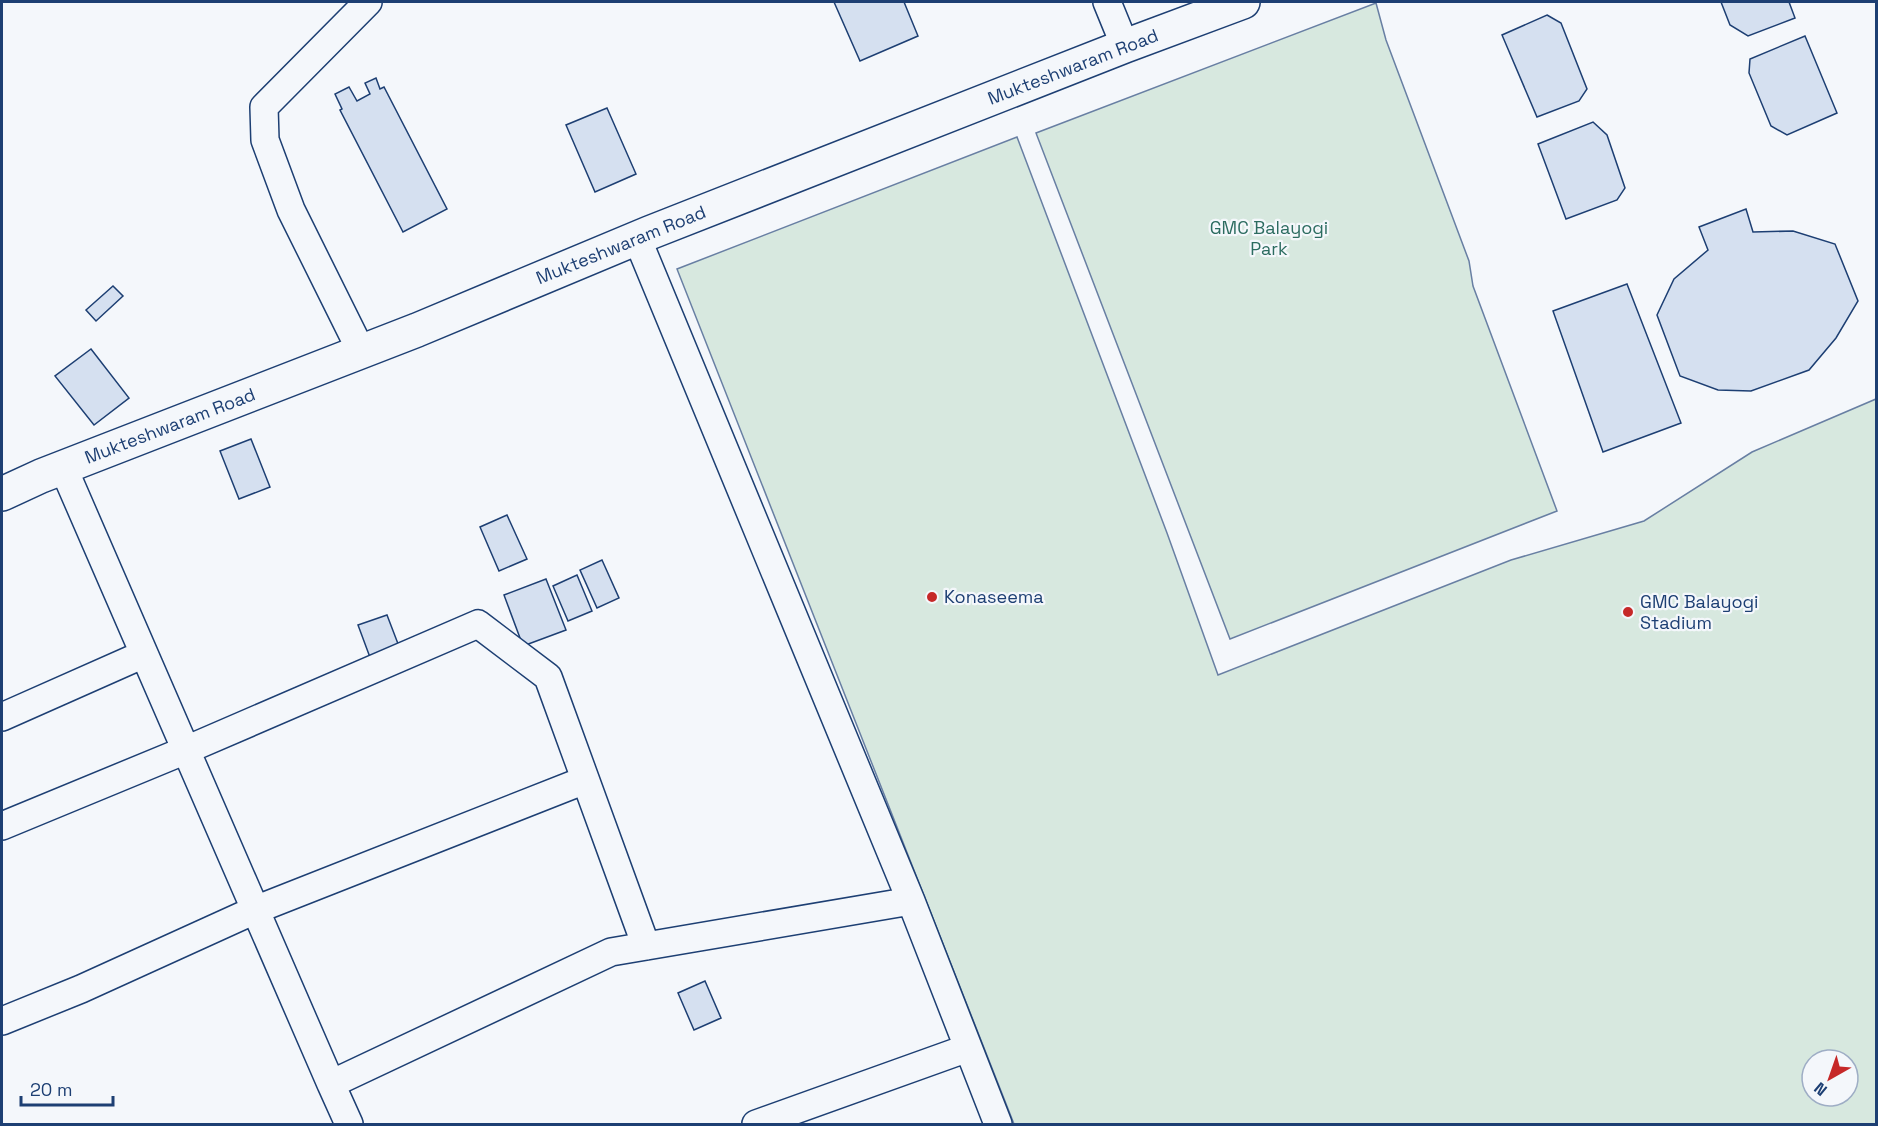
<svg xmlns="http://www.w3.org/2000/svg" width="1878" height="1126" font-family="'Space Grotesk',sans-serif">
<rect width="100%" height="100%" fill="#f4f7fb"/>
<path fill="#d7e8df" stroke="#687fa3" stroke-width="1.5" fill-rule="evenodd" d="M1376,3L1386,40L1469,261L1473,286L1557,511L1230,639L1036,133Z
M1017,137L1167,533L1218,675L1511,560L1644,521L1752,452L1876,399V1124H1014L677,269ZM1812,1060H1848V1096H1812Z"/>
<path fill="#d5e0f0" stroke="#1d3f73" stroke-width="1.5" d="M834,2H904L918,36L860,61Z
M1721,2H1789L1795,18L1748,36L1730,25Z
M1547,15L1561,23L1587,89L1579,101L1537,117L1502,35Z
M1805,36L1837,113L1787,135L1771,126L1749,73L1750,59Z
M376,78L380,89L384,87L447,209L403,232L340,110L342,109L335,94L349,87L357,101L370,94L365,83Z
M607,108L636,174L595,192L566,125Z
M1593,122L1607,135L1625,188L1617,200L1566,219L1538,144Z
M1746,209L1753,232L1793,231L1835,244L1858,301L1836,338L1809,370L1751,391L1718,390L1680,376L1657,315L1674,279L1708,250L1699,227Z
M1627,284L1681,423L1603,452L1553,311Z
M113,286L123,296L96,321L86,310Z
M91,349L129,398L94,425L55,376Z
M251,439L270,487L239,499L220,451Z
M507,515L527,559L499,571L480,527Z
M602,560L619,598L597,608L580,570Z
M577,575L592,611L568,621L553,586Z
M546,579L566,630L523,646L504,595Z
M387,615L400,649L371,660L358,625Z
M705,981L721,1018L694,1030L678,993Z"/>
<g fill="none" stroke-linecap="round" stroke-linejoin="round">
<defs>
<path id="minor" d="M1107,2L1125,46
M637,238L911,901L998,1124
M361,351L291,210L265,140L264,107L368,2
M63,467L331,1084L611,952L911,901
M2,717L144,654
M2,826L186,750L478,624L548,677L646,946
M2,1021L81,989L255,910L585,780
M331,1084L349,1124
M756,1124L968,1048"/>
<path id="primary" d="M2,494L41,476L417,330L649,233L1125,46L1243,2"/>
</defs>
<use href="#minor" stroke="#1d3f73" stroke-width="30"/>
<use href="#primary" stroke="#1d3f73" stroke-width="36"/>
<use href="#minor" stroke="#f4f7fb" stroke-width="27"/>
<use href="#primary" stroke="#f4f7fb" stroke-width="33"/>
</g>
<g fill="#c62828" stroke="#f4f7fb" stroke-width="2">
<circle cx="932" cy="597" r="6"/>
<circle cx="1628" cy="612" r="6"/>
</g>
<g text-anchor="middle" stroke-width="4.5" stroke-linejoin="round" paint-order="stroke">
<g font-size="18" fill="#1d3f73" stroke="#f4f7fb">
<text transform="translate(1073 67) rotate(-21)" y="6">Mukteshwaram Road</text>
<text transform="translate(621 245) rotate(-22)" y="6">Mukteshwaram Road</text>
<text transform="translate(170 426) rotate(-21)" y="6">Mukteshwaram Road</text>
</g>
<g font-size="18" fill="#2c6c60" stroke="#f4f7fb">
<text x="1269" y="234">GMC Balayogi<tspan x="1269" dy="21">Park</tspan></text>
</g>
<g font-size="18" fill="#1d3f73" stroke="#f4f7fb" text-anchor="start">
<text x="944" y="603">Konaseema</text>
<text x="1640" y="608">GMC Balayogi<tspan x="1640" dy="21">Stadium</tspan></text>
</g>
</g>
<rect width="1878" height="1126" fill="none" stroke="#1d3f73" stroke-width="6"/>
<g transform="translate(1830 1078) rotate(220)"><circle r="28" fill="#f4f7fb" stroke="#9eadc5" stroke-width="1.5"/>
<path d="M0-4.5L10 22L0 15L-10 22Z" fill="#c62828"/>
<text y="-9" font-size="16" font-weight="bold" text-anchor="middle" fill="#1d3f73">N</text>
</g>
<path d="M21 1096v9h92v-9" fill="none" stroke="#1d3f73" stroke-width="3"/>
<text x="30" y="1096" font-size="18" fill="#1d3f73" stroke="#f4f7fb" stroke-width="4.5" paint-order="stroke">20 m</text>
</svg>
